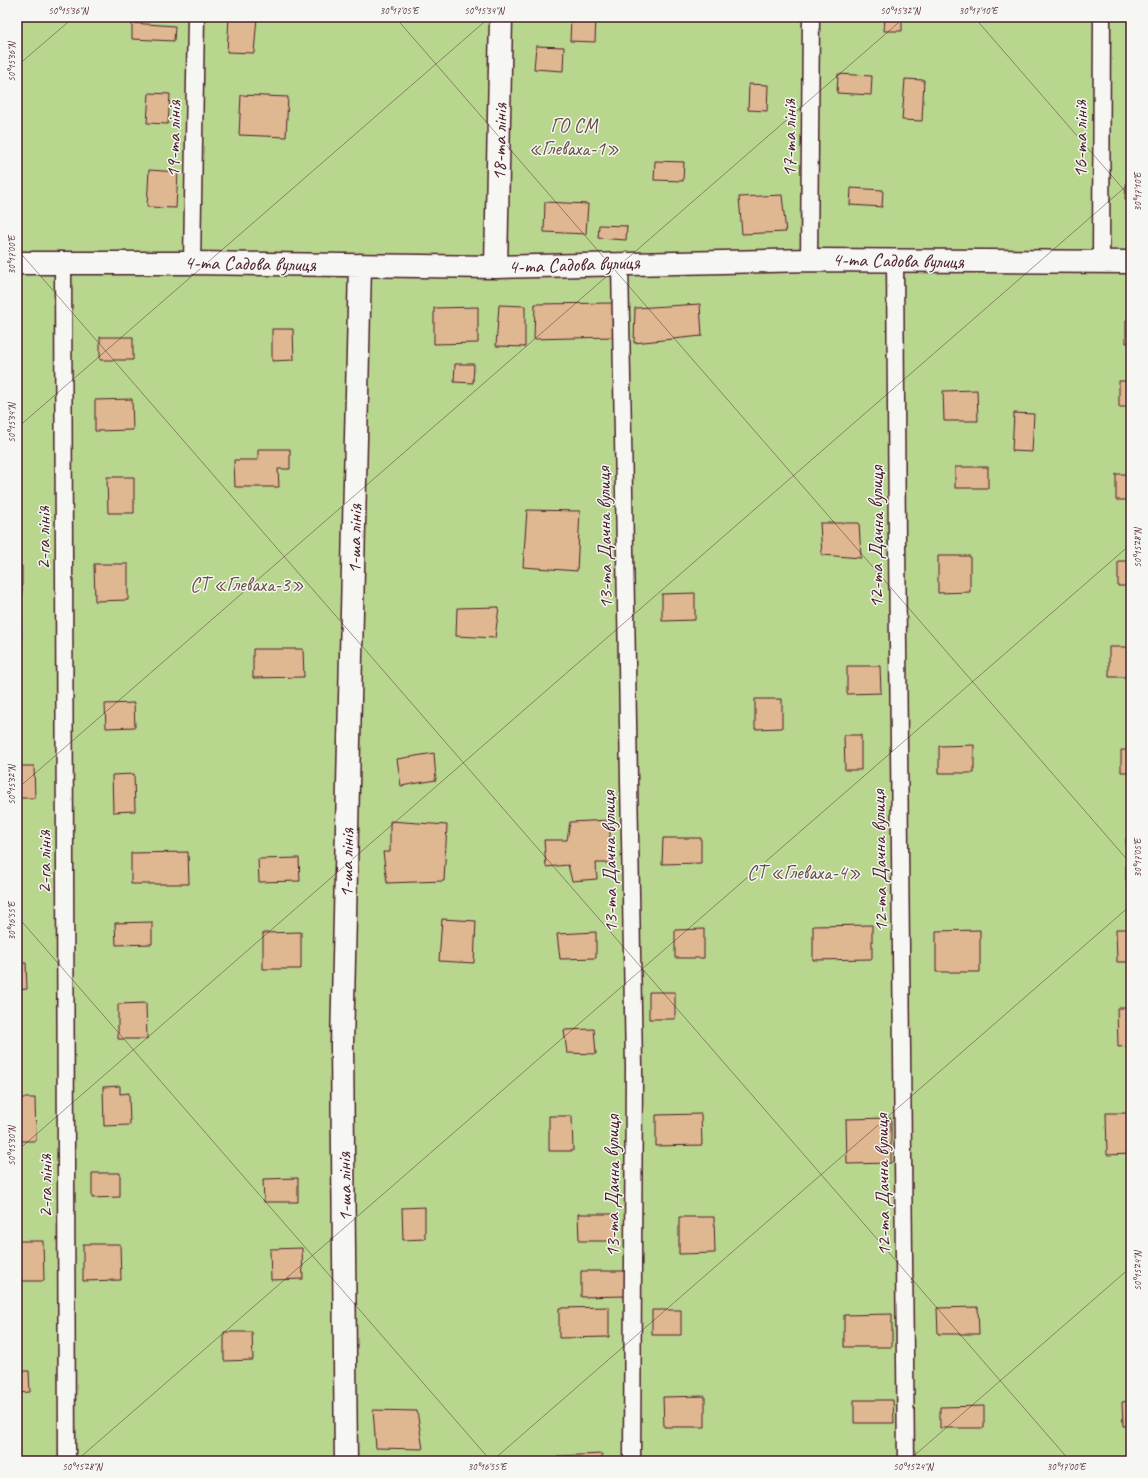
<svg xmlns="http://www.w3.org/2000/svg" width="1148" height="1478" font-family="Caveat,sans-serif">
<rect width="100%" height="100%" fill="#efe3d5"/>
<filter id="ink" filterUnits="userSpaceOnUse"><feTurbulence type="fractalNoise" baseFrequency=".025" numOctaves="2"/><feDisplacementMap in="SourceGraphic" scale="8" xChannelSelector="R" yChannelSelector="G"/><feConvolveMatrix kernelMatrix="1 2 1 2 8 2 1 2 1" color-interpolation-filters="sRGB"/></filter>
<g filter="url(#ink)">
<path fill="#b9d68f" stroke="#827a5d" d="M17,17H1131V256L17,257Z
M17,259L1131,262V1461H17Z"/>
<path fill="#dfb790" stroke="#4a1f2b" d="M229,17H257L254,53L227,52Z
M571,17H596L595,42L570,41Z
M885,17H902V31H884Z
M132,23L175,26L174,41L132,39Z
M536,46L564,47L563,71L534,69Z
M838,74L872,76L871,95L837,93Z
M905,79L924,80L922,121L902,120Z
M749,84L768,85L767,111L748,110Z
M149,93L170,94L168,124L147,123Z
M241,95L288,97L286,137L239,135Z
M655,161L684,162L683,181L654,180Z
M149,170L178,172L176,208L147,207Z
M1127,176H1131V199H1125Z
M851,188L883,190L882,207L850,205Z
M782,195L786,232L742,234L739,197Z
M545,202L588,204L586,234L544,232Z
M599,225L627,226L626,240L598,238Z
M613,303V337L534,339L535,304Z
M700,304L702,336L634,343L635,308Z
M499,305L525,306V347L496,346Z
M478,307V343L434,344V308Z
M1126,320H1131V343H1126Z
M272,329H293L294,360L272,361Z
M100,337H133V360H100Z
M455,364H474L473,383L454,382Z
M1119,381H1131V407H1119Z
M977,390L978,421H944L943,391Z
M132,399L133,430L95,431V400Z
M1014,413L1034,414L1032,452L1012,451Z
M258,449H290V469H278L279,487H235L234,460H258Z
M955,467H988V488H955Z
M1116,474H1131V500H1116Z
M107,477H134V513H108Z
M527,510L580,511L577,571L523,567Z
M820,523H859L861,558L822,555Z
M938,556H970V592L938,593Z
M1118,561H1131V586H1118Z
M94,564H128V600L95,601Z
M17,566H22V597H17Z
M695,593V620L662,621V594Z
M499,607L495,638L456,636L457,608Z
M17,616H21L22,650H17Z
M1109,647H1131V677H1109Z
M253,649H303L304,677L253,678Z
M847,666H880L881,693L847,694Z
M755,699H782V728L755,729Z
M134,703L135,727L106,728L105,704Z
M844,735H861V770H845Z
M974,745V773H939V746Z
M1121,750H1131V772H1121Z
M434,753L436,780L401,786L397,759Z
M17,766H34L35,798H17Z
M134,774L135,811L113,812L112,775Z
M610,820V863H596L597,879L572,881L568,865L546,867L544,840H567L570,822Z
M390,821L447,825L444,881L387,883L383,852H390Z
M663,838H701V863L662,864Z
M1126,838H1131V880H1126Z
M188,852L189,884H131V853Z
M299,858L300,881L259,882L258,859Z
M442,919L476,921L474,963L439,961Z
M152,922V944L116,945L115,923Z
M872,925V959L813,960V926Z
M704,929V958H675V930Z
M1116,929H1131V962H1117Z
M980,930V972H936V931Z
M301,932V969H263V933Z
M596,932V958L560,959L557,934Z
M17,963H26L27,989L17,990Z
M649,992H675V1019H649Z
M146,1003L147,1039H118V1004Z
M1117,1008H1131V1046L1118,1047Z
M594,1029L596,1054L567,1053L564,1030Z
M120,1086V1094L129,1093L130,1125L104,1126L103,1087Z
M17,1098H35L36,1141H17Z
M1106,1113H1131V1154L1107,1155Z
M701,1114L702,1145L656,1146V1115Z
M549,1116H572L573,1151H549Z
M891,1118V1163L847,1164L846,1119Z
M92,1173H120V1197L92,1198Z
M298,1178V1202H264L263,1179Z
M425,1207V1239L403,1240L402,1208Z
M578,1214H616V1241H579Z
M679,1217H714L715,1253L679,1254Z
M17,1241H43L44,1281H17Z
M83,1244H120L121,1280L83,1281Z
M302,1248L303,1279L271,1280L270,1249Z
M581,1271H625V1296L581,1297Z
M609,1307V1337L559,1338V1308Z
M978,1307L979,1334H938L937,1308Z
M652,1310H681V1335H652Z
M892,1314V1347H844V1315Z
M224,1332H252L253,1360L224,1361Z
M17,1371H29L30,1392L17,1393Z
M705,1396V1427H664L663,1397Z
M854,1400H893L894,1423H854Z
M1131,1401V1426H1123L1122,1402Z
M984,1406V1428H940V1407Z
M373,1410L417,1411L423,1449L376,1448Z
M602,1454V1461H559L558,1456Z"/>
<g fill="none" stroke-linecap="round" stroke-linejoin="round">
<defs>
<path id="lane" d="M809,260L811,17
M895,261L897,542L906,1461
M1101,262L1102,17
M63,263L67,1461
M192,263L196,17
M620,263L634,1067L632,1461"/>
<path id="street" d="M17,263H192L496,267L809,260L1131,262
M496,267L501,17
M346,1461L342,1045L360,265"/>
</defs>
<use href="#lane" stroke="#4a1f2b" stroke-width="19"/>
<use href="#street" stroke="#4a1f2b" stroke-width="25"/>
<use href="#lane" stroke="#f6f6f2" stroke-width="16"/>
<use href="#street" stroke="#f6f6f2" stroke-width="22"/>
</g>
</g>
<path fill="none" stroke="#4a1f2b" stroke-width="1" stroke-opacity="0.45" d="M395,17L1131,864M974,17L1131,198M17,66L74,17M17,249L1070,1461M17,428L490,17M17,789L905,17M17,916L491,1461M17,1151L1131,182M76,1461L1131,544M492,1461L1131,905M908,1461L1131,1267"/>
<g text-anchor="middle" stroke-width="3" stroke-linejoin="round" paint-order="stroke">
<g font-size="20" fill="#664d44" stroke="#f6f6f2">
<text x="574" y="132">ГО СМ<tspan x="574" dy="23">«Глеваха-1»</tspan></text>
<text x="247" y="591">СТ «Глеваха-3»</text>
<text x="804" y="879">СТ «Глеваха-4»</text>
</g>
<g font-size="20" fill="#4a1f2b" stroke="#f6f6f2">
<text transform="translate(789 138) rotate(-90)" y="7">17-та лінія</text>
<text transform="translate(173 139) rotate(-89)" y="7">19-та лінія</text>
<text transform="translate(1080 139) rotate(-90)" y="7">16-та лінія</text>
<text transform="translate(499 142) rotate(-89)" y="7">18-та лінія</text>
<text transform="translate(898 260) rotate(1)" y="7">4-та Садова вулиця</text>
<text transform="translate(250 263) rotate(1)" y="7">4-та Садова вулиця</text>
<text transform="translate(574 264) rotate(-2)" y="7">4-та Садова вулиця</text>
<text transform="translate(876 537) rotate(-90)" y="7">12-та Дачна вулиця</text>
<text transform="translate(43 538) rotate(-90)" y="7">2-га лінія</text>
<text transform="translate(604 538) rotate(-91)" y="7">13-та Дачна вулиця</text>
<text transform="translate(354 539) rotate(-89)" y="7">1-ша лінія</text>
<text transform="translate(879 861) rotate(-91)" y="7">12-та Дачна вулиця</text>
<text transform="translate(44 862) rotate(-90)" y="7">2-га лінія</text>
<text transform="translate(609 862) rotate(-91)" y="7">13-та Дачна вулиця</text>
<text transform="translate(346 863) rotate(-89)" y="7">1-ша лінія</text>
<text transform="translate(882 1185) rotate(-91)" y="7">12-та Дачна вулиця</text>
<text transform="translate(45 1186) rotate(-90)" y="7">2-га лінія</text>
<text transform="translate(612 1186) rotate(-90)" y="7">13-та Дачна вулиця</text>
<text transform="translate(344 1187) rotate(-91)" y="7">1-ша лінія</text>
</g>
</g>
<rect width="1148" height="1478" fill="none" stroke="#f6f6f2" stroke-width="44"/>
<rect x="22" y="22" width="1104" height="1434" fill="none" stroke="#4a1f2b" stroke-width="1.5"/>
<g font-size="10" text-anchor="middle" fill="#4a1f2b">
<text x="68" y="14">50°15'36"N</text>
<text x="399" y="14">30°17'05"E</text>
<text x="484" y="14">50°15'34"N</text>
<text x="900" y="14">50°15'32"N</text>
<text x="978" y="14">30°17'10"E</text>
<text transform="translate(11 62) rotate(-90)" y="4">50°15'36"N</text>
<text transform="translate(1137 192) rotate(-90)" y="4">30°17'10"E</text>
<text transform="translate(11 255) rotate(-90)" y="4">30°17'00"E</text>
<text transform="translate(11 423) rotate(-90)" y="4">50°15'34"N</text>
<text transform="translate(1137 548) rotate(-90)" y="4">50°15'28"N</text>
<text transform="translate(11 785) rotate(-90)" y="4">50°15'32"N</text>
<text transform="translate(1137 858) rotate(-90)" y="4">30°17'05"E</text>
<text transform="translate(11 921) rotate(-90)" y="4">30°16'55"E</text>
<text transform="translate(11 1146) rotate(-90)" y="4">50°15'30"N</text>
<text transform="translate(1137 1271) rotate(-90)" y="4">50°15'24"N</text>
<text x="82" y="1470">50°15'28"N</text>
<text x="487" y="1470">30°16'55"E</text>
<text x="913" y="1470">50°15'24"N</text>
<text x="1066" y="1470">30°17'00"E</text>
</g>
</svg>
